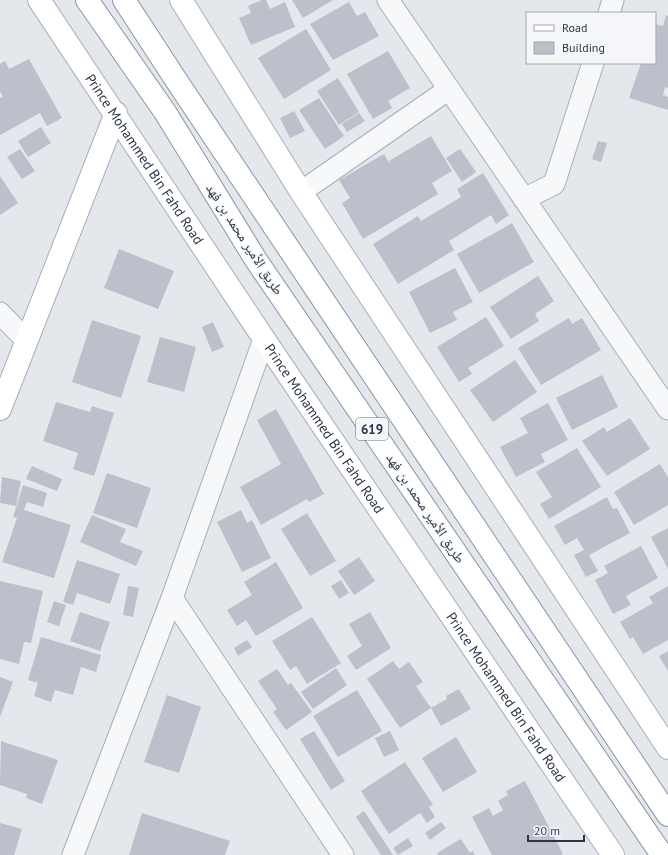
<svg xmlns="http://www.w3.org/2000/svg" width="668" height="855" font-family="'PT Sans','Noto Naskh Arabic',sans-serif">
<rect width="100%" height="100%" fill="#e4e7ec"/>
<path fill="#bbc0ca" d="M262,0H266L270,9L285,2L295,27L251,45L239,18L251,13L248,6Z
M292,0H333L303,18Z
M349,2L357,16L365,12L379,36L333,60L310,24Z
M666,15L668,16V88L665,87L663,95L668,97V110L629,98L641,63H655V24L663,26Z
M306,29L331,70L284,99L258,58Z
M388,51L410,88L388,101L392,108L373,119L347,74Z
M29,59L62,118L47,126L40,113L0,135V98L3,97L0,91V64L5,61L9,69Z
M338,78L359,112L339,125L317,91Z
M319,98L344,136L325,149L299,110Z
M294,111L305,131L290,138L280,118Z
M359,113L365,121L347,132L342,124Z
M41,127L51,143L28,157L18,141Z
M431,136L452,171L432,183L438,194L363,239L342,203L350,198L339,180L384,154L391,166L389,161Z
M598,141L607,143L601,162L592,159Z
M20,149L35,171L22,179L7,157Z
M460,149L476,172L462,182L446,158Z
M483,173L509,215L496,224L491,215L449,241L454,250L398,284L373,244L418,216L421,221L461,197L457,189Z
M0,176L18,203L0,215Z
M512,223L534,262L479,293L457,254Z
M119,249L174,271L158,309L104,288Z
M455,268L473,302L453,312L457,320L430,333L409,292Z
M538,276L554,301L535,314L539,321L511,339L490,307Z
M486,317L504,346L468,368L472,374L459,382L437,347Z
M569,318L572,324L582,318L601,350L541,385L518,348Z
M92,320L141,336L121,398L72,382Z
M213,322L224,347L212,352L202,327Z
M160,337L196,347L184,392L147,382Z
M515,360L537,392L493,422L470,390Z
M602,375L618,407L572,430L556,398Z
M56,402L90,412L92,406L114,413L94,476L73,469L78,453L43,441Z
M548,403L568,440L541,454L545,462L516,477L500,447L528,433L520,418Z
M276,409L324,494L309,502L307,499L261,525L240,487L281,464L257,420Z
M630,418L650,449L607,476L582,441L604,427L607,432Z
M577,448L601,487L549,519L540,504L552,497L536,472Z
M660,464L668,477V505L634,525L614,492Z
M32,466L62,479L57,491L26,479Z
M107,473L151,488L137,528L93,513Z
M2,477L21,481L16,506L0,503Z
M23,485L47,493L43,507L27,502L24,510L71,525L54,578L2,562L17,518L13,517Z
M607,497L613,509L617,508L630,533L589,555L598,571L586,577L574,555L584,550L577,538L565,545L554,526Z
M241,510L247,523L252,520L271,558L242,572L217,522Z
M307,513L336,561L310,576L281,529Z
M92,515L126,529L120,542L143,551L136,566L80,542Z
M668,528V569L651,537Z
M641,546L658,578L626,596L631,605L613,614L595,580L608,573L604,566Z
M359,557L375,581L354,595L338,571Z
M77,560L120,574L110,604L77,593L73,605L63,602Z
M276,562L303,608L256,636L246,620L237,626L227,610L252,595L244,582Z
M341,580L349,593L339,599L331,586Z
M0,581L43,591L31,643L24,642L19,664L0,659Z
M128,586L139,588L133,617L123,615Z
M668,586V640L643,654L633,637L630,639L620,622L653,603L649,597Z
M54,601L66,605L59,626L47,622Z
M80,612L110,622L100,651L70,641Z
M370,612L391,648L356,670L347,656L362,646L349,624Z
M312,617L341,663L307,684L296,666L290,670L272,641Z
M41,637L101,655L96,672L81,667L73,695L55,690L51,702L34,696L38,683L28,680Z
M247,640L252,647L238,656L234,648Z
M668,651V671L659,656Z
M393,661L399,669L409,662L423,682L416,686L431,708L400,728L367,679Z
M336,668L347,685L313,709L301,692Z
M277,669L288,685L291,683L312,712L286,730L273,712L277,709L258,681Z
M0,677L13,682L0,717Z
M459,689L471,709L441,726L431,708L447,699L446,696Z
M357,690L382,731L338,757L313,716Z
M167,695L201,707L179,773L144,762Z
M314,731L345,781L331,790L300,739Z
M390,731L399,750L384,757L375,738Z
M456,737L477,772L443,792L422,758Z
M1,741L58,760L42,804L26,798L27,794L0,785Z
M405,762L433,805L429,807L435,817L427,823L420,813L389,834L361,791Z
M525,781L563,854L561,855H492L472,817L489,808L493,816L503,810L498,801L508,795L506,791Z
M364,811L393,855H381L356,817Z
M142,813L230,841L225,855H129Z
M441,822L446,828L430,840L425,833Z
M0,823L22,829L14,855H0Z
M408,838L413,846L398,855L393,848Z
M461,839L470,853L473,851L475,855H438L437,853Z"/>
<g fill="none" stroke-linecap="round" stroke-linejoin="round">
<defs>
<path id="street" d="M388,0L668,409
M609,13L613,0
M301,192L449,89
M524,199L554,184L593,63
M0,313L26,340
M172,598L343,855
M73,855L172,598L264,339"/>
<g id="secondary">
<path id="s1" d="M39,0L264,339L613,855"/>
<path d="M181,0L301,192L668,748"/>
<path d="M0,409L116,113"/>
</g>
<path id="highway" d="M87,0L165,112L256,260L662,855
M124,0L176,80L668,815"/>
</defs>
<use href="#street" stroke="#a9aeb7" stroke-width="23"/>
<use href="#secondary" stroke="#a9aeb7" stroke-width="24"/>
<use href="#highway" stroke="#8b94a3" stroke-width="24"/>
<use href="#street" stroke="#f7f8fa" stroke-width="21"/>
<use href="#secondary" stroke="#fff" stroke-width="22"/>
<use href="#highway" stroke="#fff" stroke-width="22"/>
</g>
<g text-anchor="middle" stroke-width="3" stroke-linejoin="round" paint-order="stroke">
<rect fill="#f4f6f9" stroke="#676e7b" stroke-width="1" x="356" y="418" width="32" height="22" rx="3"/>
<g font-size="13" font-weight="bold" fill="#2b3445">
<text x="372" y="434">619</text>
</g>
<g font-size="14" fill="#2b3445" stroke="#f4f6f9">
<text dy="5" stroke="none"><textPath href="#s1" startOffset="191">Prince Mohammed Bin Fahd Road</textPath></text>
<text transform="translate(245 239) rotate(57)" y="5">طريق الأمير محمد بن فهد</text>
<text dy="5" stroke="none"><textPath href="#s1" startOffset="515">Prince Mohammed Bin Fahd Road</textPath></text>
<text transform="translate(426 508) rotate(56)" y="5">طريق الأمير محمد بن فهد</text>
<text dy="5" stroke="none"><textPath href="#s1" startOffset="839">Prince Mohammed Bin Fahd Road</textPath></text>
</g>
</g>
<rect x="526" y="12" width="130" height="52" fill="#f4f6f9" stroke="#a4a8b1"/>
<rect x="534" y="25" width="20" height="6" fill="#ffffff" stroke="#a4a8b1"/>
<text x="562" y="32" font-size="12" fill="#2b3445">Road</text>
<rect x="534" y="42" width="20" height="12" fill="#bbc0ca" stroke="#a4a8b1"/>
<text x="562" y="52" font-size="12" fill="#2b3445">Building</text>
<path d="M528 835v6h56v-6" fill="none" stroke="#2b3445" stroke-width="2"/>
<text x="534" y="835" font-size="12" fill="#2b3445" stroke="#f4f6f9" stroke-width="3" paint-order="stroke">20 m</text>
</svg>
